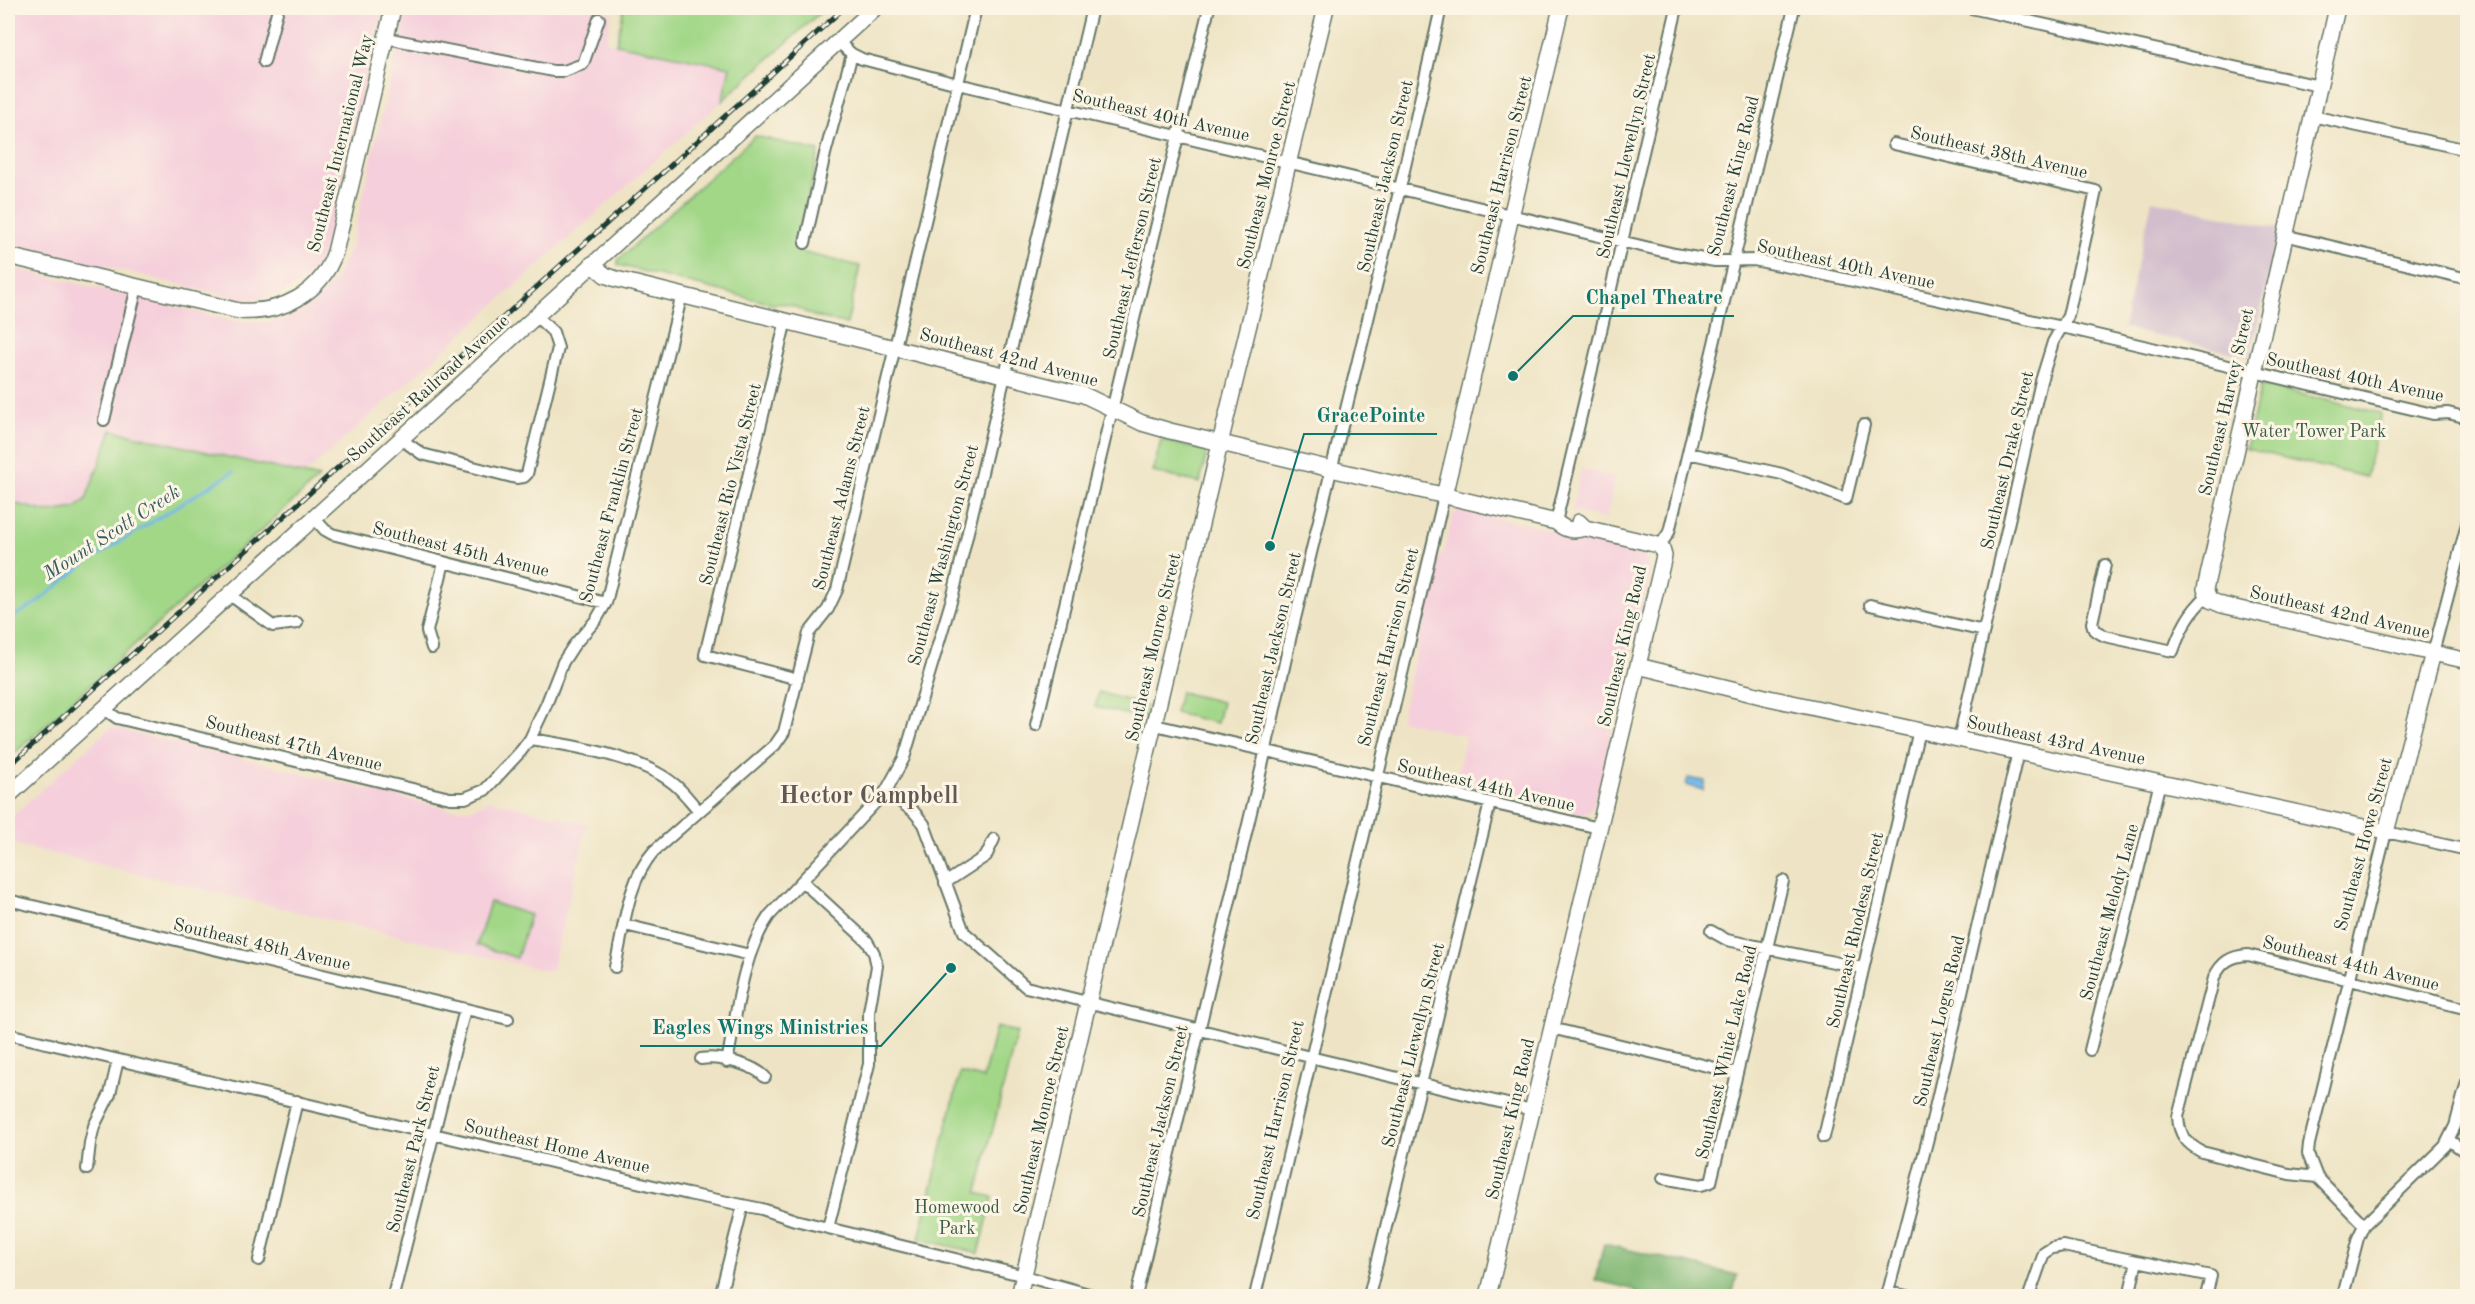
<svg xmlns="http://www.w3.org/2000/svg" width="2475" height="1304" font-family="'Old Standard TT',serif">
<rect width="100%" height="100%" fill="#fcf5e5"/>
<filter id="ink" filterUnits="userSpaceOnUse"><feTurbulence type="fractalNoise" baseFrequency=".0167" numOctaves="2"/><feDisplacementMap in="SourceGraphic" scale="12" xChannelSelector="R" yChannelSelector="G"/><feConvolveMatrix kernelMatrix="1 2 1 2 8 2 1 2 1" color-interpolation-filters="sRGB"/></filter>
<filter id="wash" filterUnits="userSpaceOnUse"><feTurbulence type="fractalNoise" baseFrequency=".008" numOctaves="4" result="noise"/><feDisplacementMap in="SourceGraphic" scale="24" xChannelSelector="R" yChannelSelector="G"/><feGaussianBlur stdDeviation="1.35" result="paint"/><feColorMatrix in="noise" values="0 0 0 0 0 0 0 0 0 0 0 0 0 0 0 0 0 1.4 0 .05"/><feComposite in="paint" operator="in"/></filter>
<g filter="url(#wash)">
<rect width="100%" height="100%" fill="#eee4c5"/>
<path fill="#f5cfdb" d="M8,8H383L328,235L322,255L313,271L302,282L287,292L256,300L240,299L8,243Z
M407,8H589L612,13L606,42L730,67L722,101L304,475L113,430L86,499L76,509L48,512L8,502V267L235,321L270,322L287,319L310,306L333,283L351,247Z
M1581,469L1615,477L1606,519L1572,511Z
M1461,509L1637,550L1647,561L1650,573L1594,806L1588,813L1581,814L1455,782L1466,736L1400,720L1439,556L1444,553L1453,514Z
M111,727L449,809H471L490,800L587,824L551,972L8,843V820Z"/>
<path fill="#d1bdcc" d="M2152,200L2280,229L2250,357L2123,328Z"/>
<path fill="#a2d788" stroke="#608a5e" stroke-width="1.5" d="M624,8H825L722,101L730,67L616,44Z
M755,136L819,151L796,251L860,266L847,324C836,321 824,319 814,316C799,310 791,301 773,304L618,265V260Z
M2261,385L2381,413L2366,477L2246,449Z
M112,430L319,478L8,759V502L48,512L76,508L86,499Z
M1161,440L1207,451L1200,483L1153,472Z
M1099,692L1147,706L1144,718L1095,707Z
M1180,692L1222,702L1217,723L1175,713Z
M490,902L530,915L517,958L477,945Z
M996,1027L1017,1032L977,1193L993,1197L979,1253L919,1239L960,1073L983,1078Z"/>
<path fill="#81b874" stroke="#507a54" stroke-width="1.5" d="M1604,1244L1737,1275L1732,1296L1658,1295L1635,1296L1636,1290L1595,1280Z"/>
<path fill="#73b6e8" stroke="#497a8e" stroke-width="1.5" d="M1688,778L1705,781L1703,790L1686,785Z"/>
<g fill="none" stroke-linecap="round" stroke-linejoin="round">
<path stroke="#73b6e8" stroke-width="3" d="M8,620L35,604L87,562L233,472"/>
</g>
</g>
<g filter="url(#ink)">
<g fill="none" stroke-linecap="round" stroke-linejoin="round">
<defs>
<path id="street" d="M1971,8L2319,86
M386,38L553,71H564L583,64L599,19
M837,41L852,54L862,59L958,84L1675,254L1715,261L1754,260L1794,268L2071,329L2433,414L2448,413L2468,418
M264,62L278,8
M2312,116L2468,150
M1894,144L2096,191L2068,316L2053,342L2041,381L1959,739
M2284,235L2468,279
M805,243L825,154L852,54
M786,320L705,655L798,679
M104,420L137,287
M401,439L422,454L516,478L524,477L527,474L558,348L553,332L536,316
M1688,453L1782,474L1846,499L1864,425
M314,518L325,530L332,534L606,603
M1556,522L1677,8
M1660,546L1669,532L1794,8
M2105,565L2092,623L2094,630L2105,636L2173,651C2181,629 2189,612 2207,596
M230,595L273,626L297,623
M1870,605L1984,631
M432,648L427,631L444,562
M2433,653L2468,520
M104,709L117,718L450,798H465L485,790L521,751L530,739L546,705L563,662L574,645L596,620L606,603L682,294
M1036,725L1209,8
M1155,725L1599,828
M530,739C571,745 642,757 674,784C683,791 691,802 699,811
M886,791L914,812L924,824L964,932L1026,987L1310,1057L1532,1110
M802,881L867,941L874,953L877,966L869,1012V1064L828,1228
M945,883L986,856L994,839
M8,900L508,1019
M625,925L750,955
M1711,931L1727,940L1863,968
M615,967C624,929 627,881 654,851L775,745L784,732L809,633L828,609L837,590L976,8
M1551,1028L1736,1073
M8,1034L688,1194L762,1209L795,1220L1017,1274L1096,1296
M2090,1050L2104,995L2116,960L2160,782
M701,1059C718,1056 753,1064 765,1077
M727,1062C737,1014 741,957 769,916L886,791L904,758L953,595L1092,8
M1824,1137L1919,730
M2449,1140L2468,1154
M87,1169L90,1143L94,1126L110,1094L118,1060
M2317,1177L2308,1154L2309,1144L2386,832L2468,850
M1663,1178L1701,1185L1711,1182L1783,881
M2364,1225L2317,1177L2289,1174L2202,1152C2187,1144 2179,1135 2178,1117L2214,978C2221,962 2231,956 2248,955L2468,1009
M259,1260L297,1101
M1888,1292L1907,1296
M393,1296L465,1009
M720,1296L743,1205
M1136,1296L1266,749L1291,635L1400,188L1441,8
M1255,1296L1444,496
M1369,1296L1490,803
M1887,1296L1928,1138L2018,752
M2029,1296L2044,1253L2052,1248L2063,1246L2211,1276L2206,1296
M2129,1296L2137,1261
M2343,1296L2358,1238L2364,1225L2445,1146L2455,1126L2468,1078"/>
<path id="secondary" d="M2337,8L2205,589L2210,600L2222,605L2468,661
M8,256L239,311C281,314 321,294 335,252L393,8
M592,264L605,275L616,279L1084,395L1142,423L1170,431L1556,522C1565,530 1573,532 1585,528
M1444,496L1561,8
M1638,666L1769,698L2386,832L2433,653
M8,796L875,8
M1019,1296L1223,431L1326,8
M1488,1296L1664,556L1662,549L1658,545L1585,528L1579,522"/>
</defs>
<use href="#street" stroke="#677767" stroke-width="14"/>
<use href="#secondary" stroke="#677767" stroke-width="18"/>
<use href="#street" stroke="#fff" stroke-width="10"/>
<use href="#secondary" stroke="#fff" stroke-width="15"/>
<defs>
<path id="rail" d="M8,767L844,8"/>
</defs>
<use href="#rail" stroke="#1f3d34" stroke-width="5"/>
<use href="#rail" stroke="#fcf5e5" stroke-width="3" stroke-dasharray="9" stroke-linecap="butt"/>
</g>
</g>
<g text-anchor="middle" stroke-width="6" stroke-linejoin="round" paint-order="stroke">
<g font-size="18" fill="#1f3d34" stroke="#fcf5e5">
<text transform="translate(1161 115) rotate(13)" y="6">Southeast 40th Avenue</text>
<text transform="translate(340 143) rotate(-76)" y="6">Southeast International Way</text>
<text transform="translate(1999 152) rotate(13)" y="6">Southeast 38th Avenue</text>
<text transform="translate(1626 156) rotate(-77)" y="6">Southeast Llewellyn Street</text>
<text transform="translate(1266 175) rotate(-76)" y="6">Southeast Monroe Street</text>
<text transform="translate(1501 175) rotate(-76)" y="6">Southeast Harrison Street</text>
<text transform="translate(1385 176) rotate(-77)" y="6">Southeast Jackson Street</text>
<text transform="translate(1733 176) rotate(-76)" y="6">Southeast King Road</text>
<text transform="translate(1132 258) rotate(-77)" y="6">Southeast Jefferson Street</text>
<text transform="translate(1846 264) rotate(12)" y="6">Southeast 40th Avenue</text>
<text transform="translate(1009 357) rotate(15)" y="6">Southeast 42nd Avenue</text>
<text transform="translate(2355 377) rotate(12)" y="6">Southeast 40th Avenue</text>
<text transform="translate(428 388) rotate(-42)" y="6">Southeast Railroad Avenue</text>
<text transform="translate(2226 402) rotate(-77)" y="6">Southeast Harvey Street</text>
<text transform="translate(2007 460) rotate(-77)" y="6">Southeast Drake Street</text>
<text transform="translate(730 484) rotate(-76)" y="6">Southeast Rio Vista Street</text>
<text transform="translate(841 498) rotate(-76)" y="6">Southeast Adams Street</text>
<text transform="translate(611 505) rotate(-75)" y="6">Southeast Franklin Street</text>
<text transform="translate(461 549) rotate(14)" y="6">Southeast 45th Avenue</text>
<text transform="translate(943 555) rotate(-75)" y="6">Southeast Washington Street</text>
<text transform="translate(2340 612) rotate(13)" y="6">Southeast 42nd Avenue</text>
<text transform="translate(1622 646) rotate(-77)" y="6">Southeast King Road</text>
<text transform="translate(1153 647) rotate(-77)" y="6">Southeast Monroe Street</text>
<text transform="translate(1388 647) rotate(-76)" y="6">Southeast Harrison Street</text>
<text transform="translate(1273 648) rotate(-77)" y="6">Southeast Jackson Street</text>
<text transform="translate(2056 740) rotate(12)" y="6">Southeast 43rd Avenue</text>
<text transform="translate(294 743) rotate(14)" y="6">Southeast 47th Avenue</text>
<text transform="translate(1486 785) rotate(13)" y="6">Southeast 44th Avenue</text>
<text transform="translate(2363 844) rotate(-75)" y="6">Southeast Howe Street</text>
<text transform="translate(2109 912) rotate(-75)" y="6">Southeast Melody Lane</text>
<text transform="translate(1855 930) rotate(-77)" y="6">Southeast Rhodesa Street</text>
<text transform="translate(262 944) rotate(13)" y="6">Southeast 48th Avenue</text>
<text transform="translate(2351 963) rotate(14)" y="6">Southeast 44th Avenue</text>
<text transform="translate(1939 1021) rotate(-77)" y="6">Southeast Logus Road</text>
<text transform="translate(1413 1045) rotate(-76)" y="6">Southeast Llewellyn Street</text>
<text transform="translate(1726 1052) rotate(-77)" y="6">Southeast White Lake Road</text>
<text transform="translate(1510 1119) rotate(-77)" y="6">Southeast King Road</text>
<text transform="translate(1041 1120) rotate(-77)" y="6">Southeast Monroe Street</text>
<text transform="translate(1275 1120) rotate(-77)" y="6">Southeast Harrison Street</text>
<text transform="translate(1160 1121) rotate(-77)" y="6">Southeast Jackson Street</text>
<text transform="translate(557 1146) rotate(13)" y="6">Southeast Home Avenue</text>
<text transform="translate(413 1149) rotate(-76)" y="6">Southeast Park Street</text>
</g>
<g font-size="18" fill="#395c45" stroke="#fcf5e5">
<text x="2314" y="437">Water Tower Park</text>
<text x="957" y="1213">Homewood<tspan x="957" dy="21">Park</tspan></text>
</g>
<g font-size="20" font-style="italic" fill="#345b61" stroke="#fcf5e5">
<text transform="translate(111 532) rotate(-33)" y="7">Mount Scott Creek</text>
</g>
<g font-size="24" font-weight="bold" fill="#625a52" stroke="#fcf5e5">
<text x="869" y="803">Hector Campbell</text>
</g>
</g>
<path fill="none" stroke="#0f766e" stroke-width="2" d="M1513 376L1573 316H1734M1270 546L1304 434H1437M951 968L881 1046H640"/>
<g fill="#0f766e" stroke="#fcf5e5" stroke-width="2">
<circle cx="1513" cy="376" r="6"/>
<circle cx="1270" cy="546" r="6"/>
<circle cx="951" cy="968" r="6"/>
</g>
<g font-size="20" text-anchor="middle" font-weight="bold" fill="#0f766e" stroke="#fcf5e5" stroke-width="6" stroke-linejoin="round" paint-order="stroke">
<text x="1654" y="304">Chapel Theatre</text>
<text x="1371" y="422">GracePointe</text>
<text x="760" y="1034">Eagles Wings Ministries</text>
</g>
<rect width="2475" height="1304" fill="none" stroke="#fcf5e5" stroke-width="30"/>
</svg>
